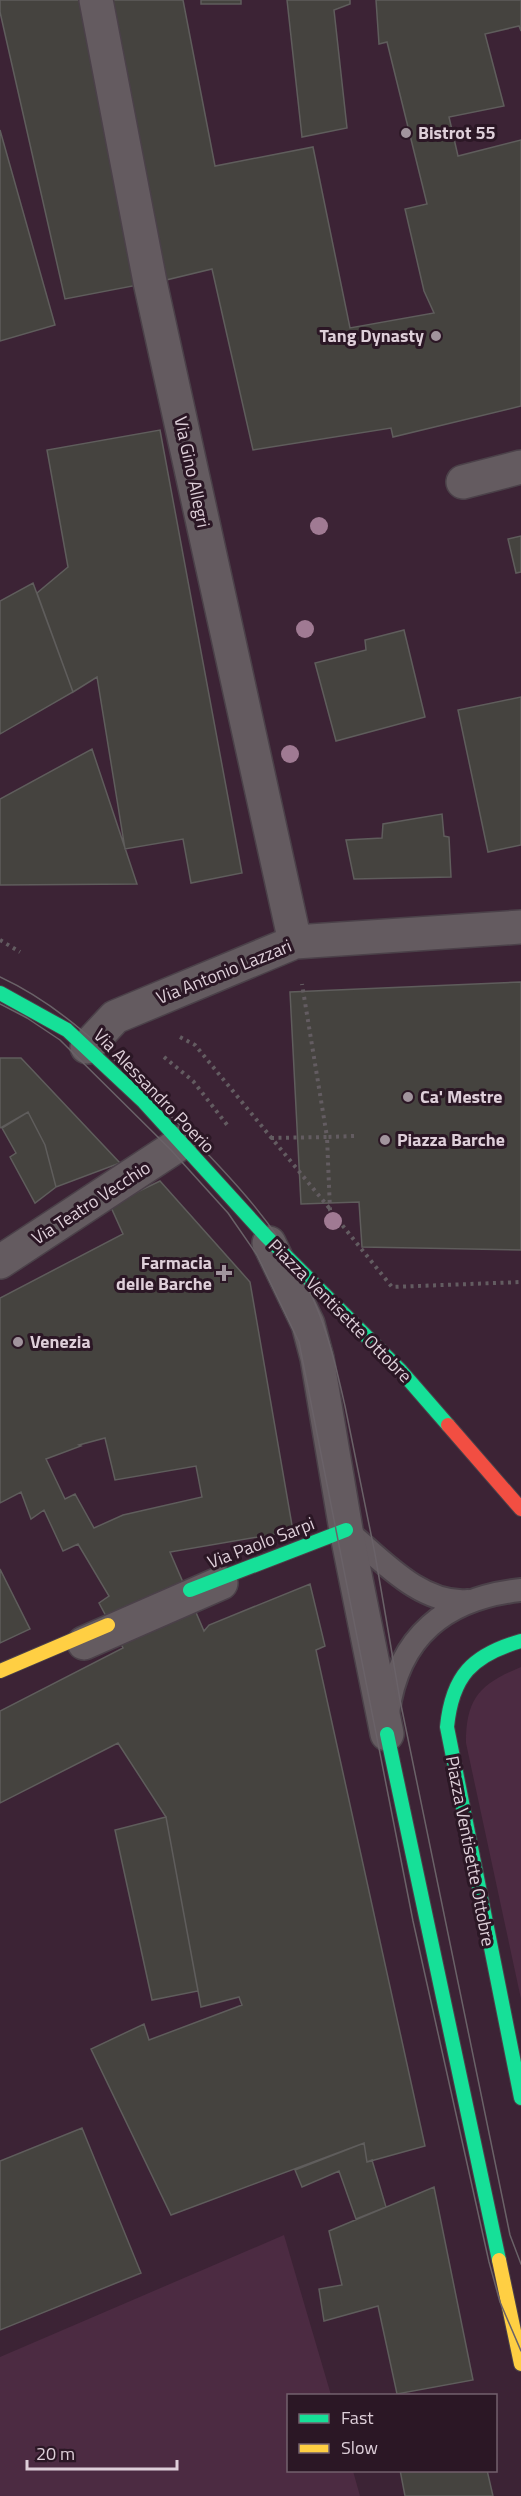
<svg xmlns="http://www.w3.org/2000/svg" width="521" height="2496" font-family="'Titillium Web',sans-serif">
<rect width="100%" height="100%" fill="#31262e"/>
<path fill="#3c2335" fill-rule="evenodd" d="M0,0H521V2496H0ZM288,2396H496V2470H288Z"/>
<path fill="#4c2b42" d="M521,1667V1999L466,1743C466,1698 480,1684 521,1667Z
M284,2235L331,2395L288,2396V2470L353,2471L360,2496H0V2357Z"/>
<path fill="#45433f" stroke="#5f5d5c" stroke-width="1.5" fill-rule="evenodd" d="M0,0H88L138,285L65,299L0,12Z
M107,0H183L215,166L313,147L350,328L434,313L424,291L405,209L427,204L387,42L379,44L376,0H521V31L519,26L485,34L504,106L449,117L458,156L521,140V406L393,437L391,428L253,450L212,269L162,281Z
M201,0H241V4H201Z
M287,0H350V4L334,10L347,128L302,137Z
M0,130L55,325L0,341Z
M160,430L242,873L191,883L183,839L125,849L97,677L73,692L37,593L68,567L47,450Z
M521,536V572L516,573L508,539Z
M33,583L73,692L0,734V601Z
M404,630L425,717L336,741L315,663L366,650L365,640Z
M521,697V845L488,852L458,710Z
M92,749L137,884L0,885V799Z
M442,814L444,836L449,837L451,877L354,879L346,840L382,838L383,824Z
M521,982V1250L362,1247L359,1202L301,1204L290,992Z
M0,1058H21L120,1163L56,1187L45,1145L28,1112L0,1128Z
M28,1112L45,1145L56,1187L35,1203L10,1157L16,1153L2,1128Z
M160,1181L250,1282L293,1531L170,1552L204,1631L209,1625L310,1584L325,1646L316,1650L425,2146L367,2162L364,2143L171,2215L91,2049L144,2024L149,2040L242,2005L239,1997L201,2007L166,1817L118,1743L0,1803V1711L123,1648L99,1603L109,1596L78,1544L63,1551L44,1510L31,1519L21,1492L0,1503V1298L123,1234L110,1205ZM105,1438L115,1480L196,1466L202,1497L123,1515L94,1528L75,1494L65,1499L46,1459L81,1446L79,1445Z
M0,1569L30,1629L0,1643Z
M166,1817L198,1991L152,2000L115,1830Z
M82,2128L141,2273L0,2330V2161Z
M364,2143L367,2162L372,2160L386,2207L356,2219L339,2171L302,2187L295,2170Z
M434,2187L473,2380L397,2394L378,2306L324,2321L319,2289L342,2285L329,2231Z
M400,2470H487L493,2496H405Z"/>
<g fill="none" stroke-linecap="round" stroke-linejoin="round">
<defs>
<path id="lane" d="M346,1530C380,1558 420,1605 468,1601
M388,1713C398,1636 446,1598 521,1590"/>
<path id="street" d="M96,0L150,282L295,942
M463,482L521,467
M87,1047L115,1017L295,942L521,927
M269,1243L308,1324L317,1358L346,1530L387,1734
M0,1262L181,1143
M84,1643L221,1583"/>
<path id="fast" d="M0,993L67,1030L144,1102L266,1236L401,1371L448,1425
M190,1590L346,1530
M521,1641C472,1655 452,1676 447,1727L521,2098
M387,1734L499,2260"/>
<path id="slow" d="M0,1671L108,1625
M499,2260L521,2364"/>
<path id="jam" d="M448,1425L521,1509"/>
</defs>
<use href="#lane" stroke="#4b4149" stroke-width="26"/>
<use href="#street" stroke="#4b4149" stroke-width="36"/>
<use href="#fast" stroke="#4b4149" stroke-width="16"/>
<use href="#slow" stroke="#4b4149" stroke-width="16"/>
<use href="#jam" stroke="#4b4149" stroke-width="16"/>
<path stroke="#635c61" stroke-width="4" stroke-dasharray="3 4.5" stroke-linecap="butt" d="M0,940L20,952
M180,1037L195,1045L330,1209
M164,1057L193,1081L228,1126
M354,1136L327,1137L330,1210L392,1287L521,1282
M271,1138L327,1137L302,984"/>
<use href="#lane" stroke="#645b60" stroke-width="22"/>
<use href="#street" stroke="#645b60" stroke-width="33"/>
<use href="#fast" stroke="#16e098" stroke-width="14"/>
<use href="#slow" stroke="#ffcf43" stroke-width="14"/>
<use href="#jam" stroke="#f24e42" stroke-width="14"/>
<path stroke="#6a6268" stroke-width="1.5" d="M0,977C67,1008 115,1060 166,1111C222,1168 282,1227 314,1301C329,1335 337,1371 345,1406L375,1554L400,1700L510,2235L521,2264
M0,1004L27,1018L60,1040L171,1150L228,1213L257,1255L299,1342L413,1921L489,2262L500,2302L521,2351"/>
</g>
<g fill="#a07a93">
<circle cx="319" cy="526" r="9"/>
<circle cx="305" cy="629" r="9"/>
<circle cx="290" cy="754" r="9"/>
<circle cx="333" cy="1221" r="9"/>
</g>
<g fill="#a1949d" stroke="#2b1725" stroke-width="2">
<circle cx="406" cy="133" r="6"/>
<circle cx="436" cy="336" r="6"/>
<circle cx="408" cy="1097" r="6"/>
<circle cx="385" cy="1140" r="6"/>
<path d="M221 1264h6v6h6v6h-6v6h-6v-6h-6v-6h6z"/>
<circle cx="18" cy="1342" r="6"/>
</g>
<g text-anchor="middle" stroke-width="6" stroke-linejoin="round" paint-order="stroke">
<g font-size="18" font-weight="bold" fill="#decfd9" stroke="#2b1725" text-anchor="start">
<text x="418" y="139">Bistrot 55</text>
<text x="424" y="342" text-anchor="end">Tang Dynasty</text>
<text x="420" y="1103">Ca' Mestre</text>
<text x="397" y="1146">Piazza Barche</text>
<text x="212" y="1269" text-anchor="end">Farmacia<tspan x="212" dy="21">delle Barche</tspan></text>
<text x="30" y="1348">Venezia</text>
</g>
<g font-size="18" fill="#decfd9" stroke="#2b1725">
<text transform="translate(192 472) rotate(78)" y="6">Via Gino Allegri</text>
<text transform="translate(224 972) rotate(-22)" y="6">Via Antonio Lazzari</text>
<text transform="translate(154 1091) rotate(46)" y="6">Via Alessandro Poerio</text>
<text transform="translate(91 1203) rotate(-33)" y="6">Via Teatro Vecchio</text>
<text transform="translate(340 1311) rotate(45)" y="6">Piazza Ventisette Ottobre</text>
<text transform="translate(261 1543) rotate(-21)" y="6">Via Paolo Sarpi</text>
<text transform="translate(470 1851) rotate(79)" y="6">Piazza Ventisette Ottobre</text>
</g>
</g>
<rect x="287" y="2394" width="210" height="78" fill="#2b1725" stroke="#73616d" stroke-width="1.5"/>
<rect x="299" y="2414" width="30" height="9" fill="#16e098" stroke="#73616d" stroke-width="1.5"/>
<text x="341" y="2424" font-size="18" fill="#decfd9">Fast</text>
<rect x="299" y="2444" width="30" height="9" fill="#ffcf43" stroke="#73616d" stroke-width="1.5"/>
<text x="341" y="2454" font-size="18" fill="#decfd9">Slow</text>
<path d="M27 2460v9h150v-9" fill="none" stroke="#decfd9" stroke-width="3"/>
<text x="36" y="2460" font-size="18" fill="#decfd9" stroke="#2b1725" stroke-width="4.5" paint-order="stroke">20 m</text>
</svg>
